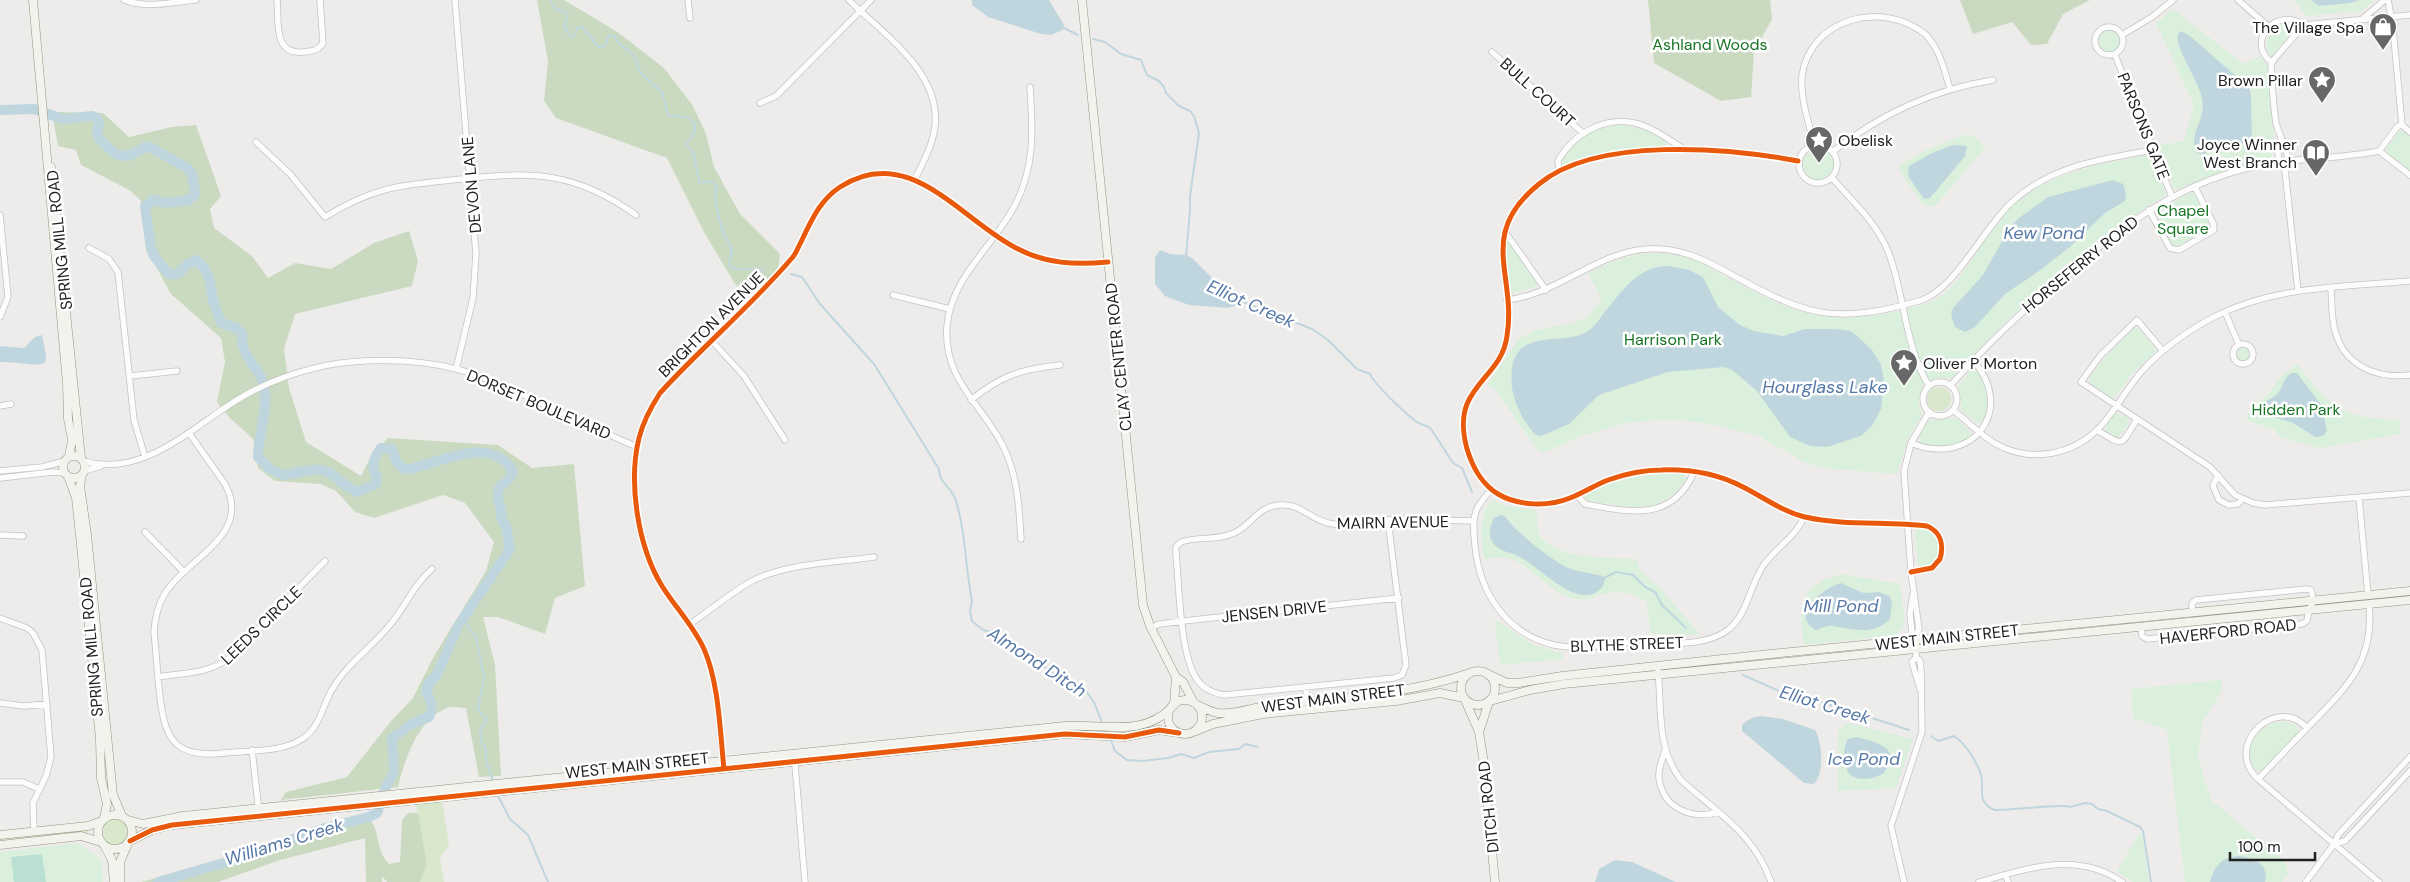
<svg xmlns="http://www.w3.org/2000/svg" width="2410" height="882" font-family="'DM Sans',sans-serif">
<rect width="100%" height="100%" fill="#eeecea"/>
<path fill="#d9e8cc" d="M1927 399a12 12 0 1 1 24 0a12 12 0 1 1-24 0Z
M442,801L449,845L440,857L444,882H420L427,865L416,804Z
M103 832a13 13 0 1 1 26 0a13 13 0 1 1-26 0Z
M88,828V833L0,841V838Z"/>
<path fill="#c9dac1" d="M537,0H564L616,31L664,68L693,106L706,134L714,167L740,214L780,254L778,269L752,294L735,284L705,234L667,158L556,118L544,101L548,61Z
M1648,0H1770L1772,19L1754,52L1751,97L1721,101L1654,63Z
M1960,0H2090L2063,14L2047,44L2031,45L2012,22L1973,34Z
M52,112L103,113L129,137L172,127L196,125L221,196L210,209L214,228L252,256L268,278L295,263L331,269L374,243L409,231L418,261L412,286L295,314L284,349L289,388L306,442L361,476L372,454L388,438L498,445L532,468L574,464L585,586L555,598L545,634L498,617H483L495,665L501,776L479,777L466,708C462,708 455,706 450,707C420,715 404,760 398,787L281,800L286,792L347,777L391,721L413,698L434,656L486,571L494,542L465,503L443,495L374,518L355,512L336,491L321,484L275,481L258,468L253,439L230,418L217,402L225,362L221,338L171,294L147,250L141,201L131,191L81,165L76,150L58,146Z
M408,813H418L427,865L420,882H387L382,876V882H366L365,838L280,860L218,882H141L209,864L328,823L365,814C383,831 373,846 389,864L400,862L402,820Z"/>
<path fill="#daf0dc" d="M2294,0H2375L2361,11L2306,16Z
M2173,9L2243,64L2261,56L2267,65L2275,150L2270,159L2227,170L2175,190L2156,146L2184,141L2194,105L2156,23Z
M2286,22L2298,25L2272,57L2267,51C2265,36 2271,25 2286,22Z
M2099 41a11 11 0 1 1 22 0a11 11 0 1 1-22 0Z
M1618,124L1646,129L1666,141L1667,144L1662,147L1605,153L1563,164L1562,158C1579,138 1593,128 1618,124Z
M2400,131H2404L2410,136V172L2386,152V148Z
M1967,134L1976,138L1985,148L1937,204L1932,207L1923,205L1898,168L1901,164L1926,150Z
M1803 164a16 16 0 1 1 32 0a16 16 0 1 1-32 0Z
M2149,155L2152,158L2166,195L2120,225L2008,319L1952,378L1933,379L1923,385L1918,401L1922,415L1908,439L1897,474L1822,468L1804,462L1759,436L1715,425L1681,420H1654L1626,423L1584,435L1542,453L1536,448L1494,388L1487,385L1519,339L1536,330L1573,323L1587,317L1602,300L1588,273C1627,255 1647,247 1691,258C1768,297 1806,332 1896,311C1912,307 1930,305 1942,295C1963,278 1977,250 1992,229C2032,175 2088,166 2149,155Z
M2190,193H2194L2211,228L2209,231L2176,247L2171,244L2156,211Z
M1509,242L1537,282L1538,286L1511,293L1509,290L1506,244Z
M2134,327L2138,328L2155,348L2156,352L2132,374L2113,399L2091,384L2089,378L2108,354Z
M2236 354a7 7 0 1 1 14 0a7 7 0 1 1-14 0Z
M2297,364C2328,405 2346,421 2399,419L2400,434L2320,448L2281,438L2275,430L2246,420L2254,404L2268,395L2279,378Z
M1976,368C1986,382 1996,412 1979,424L1961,411V398L1958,387L1971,369Z
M2116,413L2125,416L2130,422L2118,439L2107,433L2105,429Z
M1950,418H1956L1970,430L1971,436C1957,449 1935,450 1919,442V437L1927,421Z
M1669,474H1683L1687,478C1660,518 1630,507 1589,501L1584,499L1585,495C1611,481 1639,474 1669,474Z
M1492,500L1512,507L1537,510C1537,517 1536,527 1539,533C1548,559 1613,558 1636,559L1641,571L1661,589L1700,634L1683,636L1650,633L1647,602C1636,596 1626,591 1614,592C1596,594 1590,604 1569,597C1545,590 1531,563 1507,558C1500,556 1491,558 1484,559C1481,537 1477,517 1492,500Z
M1926,528C1939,534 1943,548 1936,561L1922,568L1918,564L1915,530Z
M1841,574L1900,584L1905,622L1898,635L1804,645C1799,605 1797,587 1841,574Z
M1498,621L1533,645L1562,653L1563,659L1500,665L1495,622Z
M2221,680L2222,691L2202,722L2198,758L2211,800L2286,863L2288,875L2282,882H2185L2167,730L2133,718L2131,689Z
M2285,721L2298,726V733L2264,769L2261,771H2256C2238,748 2261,722 2285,721Z
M1848,723L1913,739L1896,788L1838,791V731Z
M2139,834H2142L2149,882H2132L2117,871Z
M78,843L102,860L103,882H0V852Z"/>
<path fill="#b9e0d2" d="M42,854L46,882H14L11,857Z"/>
<path fill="#c0d6de" d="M972,0H1049L1064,25L1063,30L1051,35L1041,34L988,17L972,5Z
M2311,0H2360L2350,3L2319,6Z
M2181,31L2190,36L2237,77L2247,83L2251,94L2252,142L2212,149L2204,154L2197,153C2187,133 2207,121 2202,98C2198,80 2174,47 2178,34Z
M1953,145L1967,146L1965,156L1930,198L1924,199L1908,176L1909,166L1932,153Z
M2113,180L2123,184L2126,194L2125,201L2105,213L2071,246L2039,271L2005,294L1975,327L1965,332L1955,327L1951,315L1953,308L1983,275L2010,227L2019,218L2048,197Z
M1160,250L1170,254L1186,255L1192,258L1216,282L1240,294L1242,299L1238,305L1228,308L1189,305L1165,296L1155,284V257Z
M1668,266L1689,270L1703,277L1718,307L1740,325L1754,331L1783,336L1805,329H1835L1850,331L1856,335L1872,350L1881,365L1884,380L1881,409L1872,426L1861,436L1827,447L1810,446L1790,437L1757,391L1732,370L1724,367L1668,372L1599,395L1569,424L1541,436L1536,435C1525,425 1514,403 1512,388C1505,319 1564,351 1591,329C1598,323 1602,314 1608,308C1625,287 1640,266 1668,266Z
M42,335L46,356L45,363C37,367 12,361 0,362V346L24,348L35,337Z
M2292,373H2297L2322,406L2327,431L2323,436L2315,437L2293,423L2257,412C2260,401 2271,401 2278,393C2284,385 2283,378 2292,373Z
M1501,515L1505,516C1514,531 1551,560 1568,568C1579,572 1591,573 1602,576L1605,579L1603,586C1581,615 1540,567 1520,557C1511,552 1499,552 1493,543C1487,535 1490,526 1494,518Z
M1841,583L1863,593L1879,592L1890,596L1892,603L1890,619C1874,636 1851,629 1832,626C1827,625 1821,629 1816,630C1788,616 1824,587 1841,583Z
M1761,716L1783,719L1815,730C1822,742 1825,772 1814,784L1804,783L1742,731V725C1748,719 1753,717 1761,716Z
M1857,737C1877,743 1903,747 1884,773C1874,779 1858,782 1849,774C1844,763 1842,749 1848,739Z
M2240,856C2255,859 2269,863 2265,882H2210C2215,865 2221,857 2240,856Z
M1615,860L1632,862L1676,882H1595L1599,869Z"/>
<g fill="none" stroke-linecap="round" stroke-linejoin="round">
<path stroke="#c0d6de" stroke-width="2" d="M550,0L556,9L567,13L568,15L564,25L569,35L574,37L578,27H582L599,47L605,46L609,35L615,37C619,47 625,47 632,54C637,58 637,66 640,72C641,73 660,91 662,92L668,115L690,118L695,126V132L686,144L694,154L699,182H713L717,187L715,199L722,230L732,249L729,265L735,269L764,270
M1062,27L1078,35
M1093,39L1105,42L1121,54L1141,60L1147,75L1159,81L1164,87L1166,93L1179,106L1190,111L1194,116L1199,133L1190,196V210L1186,257
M791,274L802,277L820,304L874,364L939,469C939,483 950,486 955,498C966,531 965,567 972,601L970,611L972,621L983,630L992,632L1003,644L1018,649L1022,656L1042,665L1066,682L1085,690L1094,702L1103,725
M1241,301L1312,329L1328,340L1357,369L1370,374C1374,384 1408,416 1417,422C1423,426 1426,424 1431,429L1453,463L1462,468L1472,492
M1602,579L1616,572L1633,575L1645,587L1655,592L1662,605L1686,628
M465,614L468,628L476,637L484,677L478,710L487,720L480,730L481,742L486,747V760L493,782
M1743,675L1784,693L1828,704L1841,710L1866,716L1909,730
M1931,736L1938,741L1954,736C1966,744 1977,762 1981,775C1985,788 1975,801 1994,810C2009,811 2063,803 2070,807L2085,803L2092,804L2098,809L2107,811L2140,827L2143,831L2151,882
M1110,738L1115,751L1127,760L1143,761L1168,758L1181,754L1194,758L1209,752L1239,749L1245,744L1258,747
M497,794L510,819L528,835L548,882"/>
<path stroke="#c0d6de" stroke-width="10" d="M0,110L34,109L63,119L92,116L96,117L99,122L97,135C106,146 119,163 135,153C140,150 143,146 150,147L187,168L192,174L195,191L194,196L189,200L167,203L153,200L145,206L151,249L154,256L169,274H178L186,265L196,260C213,275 209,285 214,304C216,310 219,316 221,323L236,328L242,334C240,362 263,365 265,393C267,414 258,436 258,457L270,469L283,475C299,474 319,463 334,476C342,482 347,488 357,492L376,484L377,477C371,467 373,458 381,448L392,449L397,463L404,469C413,470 418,466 427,464C454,456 496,439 513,472C511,481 501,482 498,491C496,501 504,509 501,518L506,526L510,549L458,626L437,674L428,685L426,693C433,702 433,708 429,717L413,723L392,738L394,772L386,787L377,813L369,817L325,828L227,862L158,882"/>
<defs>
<path id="street" d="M124,0C146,9 172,2 196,0
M277,0C279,22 273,55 303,52C312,51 318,51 323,43L320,0
M455,0L476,254L473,298L456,369
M688,0L690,18
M849,0C883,34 941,72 935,126C933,145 923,162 915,179
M2238,0L2269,27
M2388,0L2393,28L2402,125
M2362,19L2385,0
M2095 41a14 14 0 1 1 28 0a14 14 0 1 1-28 0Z
M2122,35L2152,17L2173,0
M1492,52L1583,133
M2115,55L2172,197
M2272,62C2246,46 2272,5 2304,25
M760,103L776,96L871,0
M2402,125L2410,132
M256,142L290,174L325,217C377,185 403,185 462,179C533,171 576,172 636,215
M1814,144C1809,123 1800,99 1802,76C1810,18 1882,0 1925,34C1940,49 1944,69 1950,89
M1799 164a19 19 0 1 1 38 0a19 19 0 1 1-38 0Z
M2379,151L2410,175
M2379,151L2398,126L2402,125
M1832,152C1881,114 1932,90 1993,80
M2288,160C2286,143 2280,139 2276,123C2273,104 2272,83 2271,64L2275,58L2304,25L2410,15
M1798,161C1729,148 1597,136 1539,184C1476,235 1517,274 1507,336C1503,367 1478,378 1467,404C1456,432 1472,479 1498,494C1518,506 1548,507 1570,498C1583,493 1595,485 1608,480C1625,474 1643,470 1661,470C1688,469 1718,474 1743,487C1763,497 1783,512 1805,517C1845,526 1887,521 1927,526C1941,532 1944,545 1940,559L1932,568L1911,572
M2284,161L2298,291
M2279,162L2277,146L2281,139
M1559,170L1558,161C1575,131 1610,113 1644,126C1658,131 1671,141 1684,149
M1833,179C1853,202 1876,222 1888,251C1905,295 1904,345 1929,386
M2149,210L2170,248L2179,250L2214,230L2213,223L2195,187
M0,215L8,297L0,317
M1505,232L1546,290
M89,248L109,259L118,272L134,420L145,457
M2331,288C2332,303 2331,320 2336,334C2346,367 2379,379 2410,375
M893,295L950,309
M1507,300C1562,294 1601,246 1659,249C1687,250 1711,263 1736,277C1809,317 1837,324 1919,301C1955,291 1983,228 2013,201C2053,165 2103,159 2153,150
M2225,312L2239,345
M711,340L744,376L785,440
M2233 354a10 10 0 1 1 20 0a10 10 0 1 1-20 0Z
M2163,351L2137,320L2100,356L2081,382L2210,467L2235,495L2253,503L2265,505L2410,493
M130,376L177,371
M1923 399a17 17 0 1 1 34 0a17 17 0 1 1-34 0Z
M1950,386C1985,346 2021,312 2061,278C2119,230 2170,188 2244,169C2289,157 2335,160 2379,151
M971,400C1002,375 1022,369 1060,365
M0,406L11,404
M1953,410C1970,423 1984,439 2004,448C2035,461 2072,454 2096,431C2114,414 2125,390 2142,371C2162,349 2187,331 2214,317C2274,286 2344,287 2410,281
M2097,430C2125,447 2120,447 2137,419
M189,433L225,484C253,536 186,558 164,595C157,607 155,618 154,632C156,650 157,669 159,688C164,735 170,759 224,753C248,750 281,753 302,739C321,727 322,705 333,688C347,664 372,647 389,626C405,608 413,585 432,569
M1911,443C1972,468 2017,410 1973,360
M83,461C147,480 198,420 249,393C279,377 316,365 350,362C386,359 421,360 456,369C484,376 510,389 537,401C570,417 603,432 637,447
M0,471L42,467L65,461
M84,471L101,466
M2218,475L2213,486L2219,500L2229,505L2238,504L2242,499
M0,478L53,472L65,473
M1491,490C1486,496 1479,503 1476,511C1472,522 1474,534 1475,545C1479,592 1506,634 1554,645C1587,652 1620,641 1652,640C1660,640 1667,643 1675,643C1692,644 1716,640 1729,629C1747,615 1750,585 1763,566C1775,548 1796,537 1804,517
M1577,495L1585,504C1628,512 1672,523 1694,472
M2359,498L2368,595
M1388,520L1406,665L1402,675L1394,678L1224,695C1213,693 1202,688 1196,678C1180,653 1179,585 1176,553V547L1181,542C1198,536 1218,541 1234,533C1252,525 1257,507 1279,505C1300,503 1310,519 1328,523C1349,528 1376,520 1398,519L1474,521
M145,532L184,572
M0,535L23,536
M1021,539C1019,507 1018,476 1003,446C982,404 943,380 947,326C951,277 994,246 1015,205C1035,167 1033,129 1030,87
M1913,594L1910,613L1912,633L1916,635
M0,618L27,628L33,633L42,650L51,757L46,776L33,803L34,832
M690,624C710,611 729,594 750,582C786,563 834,563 874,557
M2141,626L2142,636L2147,639L2302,624L2307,621C2308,609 2316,602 2311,590L2307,589L2196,600L2192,603V613
M1151,628L1159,624L1183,621L1399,598
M1658,671C1662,709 1656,748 1681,780C1717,813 1754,833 1771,882
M158,677C187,672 206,675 231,657L325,561
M1306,687L1307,702
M1920,689L1912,662L1916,657V635L1919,629L1911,572L1904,471L1911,443L1929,412
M0,703L24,706L47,704
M2307,728C2277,694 2222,745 2258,779C2275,762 2291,744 2309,726C2346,688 2375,662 2369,604
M252,750L259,812
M1665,751C1662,759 1658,768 1659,778C1663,809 1692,820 1719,812
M794,753L805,882
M723,764C719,728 719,686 705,652C695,627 676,608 662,585C638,546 627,483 639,438C643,422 651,407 660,393C702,347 751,306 792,258C796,254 798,247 801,242C811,221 820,200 840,187C909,142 961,220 1016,248C1046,264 1075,265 1108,262
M2258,779L2379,882
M0,782H23L39,789
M2334,844L2345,841L2410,771
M2006,875L2008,882
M1904,882L1891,826L1922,732L1921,670L1920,661L1916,657
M1979,882C2027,869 2077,850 2122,882
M2306,882L2334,844L2338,835L2410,757"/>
<path id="secondary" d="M33,0L67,384L68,419L72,440L69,457
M1082,0L1143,605L1150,626L1176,677L1183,682L1194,703
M51,167L81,458
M63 467a11 11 0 1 1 22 0a11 11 0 1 1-22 0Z
M82,475L80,486L87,535L113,795L122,816
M68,476L76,498L80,535L100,739L101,778L107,804L104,818
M1461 688a17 17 0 1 1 34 0a17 17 0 1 1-34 0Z
M1486,673L1507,683H1518L1562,676L1751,656L2410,591
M1168 717a17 17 0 1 1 34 0a17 17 0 1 1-34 0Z
M1465,700L1479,732L1483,757L1495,882
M1490,701L1530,690L1564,684L2410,600
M1174,705L1176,677
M1197,705C1204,708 1211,712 1218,713C1235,715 1254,707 1271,705C1338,698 1405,695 1470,673
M1196,731L1213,724L1263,714L1396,701L1440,693L1464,698
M1479,732L1489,702
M98 832a17 17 0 1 1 34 0a17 17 0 1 1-34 0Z
M128,820L143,824L183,816L1065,726C1102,723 1142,738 1171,708
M0,835L88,826L102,821
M130,841L152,830L172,825L1065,734L1125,737L1159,730L1179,733
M0,845L81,836L101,842
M104,845L112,860L114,882
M120,882V862L127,846"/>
</defs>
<use href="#street" stroke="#c4c3c2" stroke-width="7"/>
<use href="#secondary" stroke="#949683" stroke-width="9"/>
<use href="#street" stroke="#fcfcfc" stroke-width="5.5"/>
<use href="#secondary" stroke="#f2f3ed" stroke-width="8"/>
<defs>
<path id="cycleway" d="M1798,161C1729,148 1597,136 1539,184C1476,235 1517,274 1507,336C1503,367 1478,378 1467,404C1456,432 1472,479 1498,494C1518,506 1548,507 1570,498C1583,493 1595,485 1608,480C1625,474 1643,470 1661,470C1688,469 1718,474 1743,487C1763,497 1783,512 1805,517C1845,526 1887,521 1927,526C1941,532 1944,545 1940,559L1932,568L1911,572
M724,769C720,732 719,683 704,649C693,625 675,607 662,586C638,547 628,483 639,438C643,422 651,407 660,393C702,347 751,306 792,258C796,254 798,247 801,242C811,221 820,200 840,187C909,142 961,220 1016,248C1046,264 1075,265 1108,262
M130,841L152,830L172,825L1065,734L1125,737L1159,730L1179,733"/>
</defs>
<use href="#cycleway" stroke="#fff" stroke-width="8"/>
<use href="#cycleway" stroke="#e8590c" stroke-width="5"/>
</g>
<defs>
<symbol id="shop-pin" viewBox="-11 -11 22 30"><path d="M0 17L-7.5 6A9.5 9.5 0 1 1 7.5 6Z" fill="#686767" stroke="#fff"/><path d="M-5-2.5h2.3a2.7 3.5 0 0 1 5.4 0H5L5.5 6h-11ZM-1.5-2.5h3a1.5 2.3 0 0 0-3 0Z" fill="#fff"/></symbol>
<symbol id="sight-pin" viewBox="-11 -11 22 30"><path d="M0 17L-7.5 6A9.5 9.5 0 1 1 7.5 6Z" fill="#686767" stroke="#fff"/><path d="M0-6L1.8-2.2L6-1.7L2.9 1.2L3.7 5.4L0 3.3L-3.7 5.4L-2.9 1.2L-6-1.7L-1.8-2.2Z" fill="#fff"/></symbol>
<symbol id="library-pin" viewBox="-11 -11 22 30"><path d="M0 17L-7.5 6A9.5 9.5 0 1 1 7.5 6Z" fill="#686767" stroke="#fff"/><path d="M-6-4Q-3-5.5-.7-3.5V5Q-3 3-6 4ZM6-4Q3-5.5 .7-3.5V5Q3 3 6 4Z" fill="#fff"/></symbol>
</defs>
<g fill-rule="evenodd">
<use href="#shop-pin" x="2367" y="11" width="32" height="43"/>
<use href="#sight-pin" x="2306" y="64" width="32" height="43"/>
<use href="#sight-pin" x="1803" y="124" width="32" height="43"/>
<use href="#library-pin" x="2300" y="137" width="32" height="43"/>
<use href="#sight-pin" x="1888" y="347" width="32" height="43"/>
</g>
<g text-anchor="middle" stroke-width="5" stroke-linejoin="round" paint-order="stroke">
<g font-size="16" fill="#202020" stroke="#fff" text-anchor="end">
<text x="2364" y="33">The Village Spa</text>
<text x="2303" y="86">Brown Pillar</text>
<text x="1838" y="146" text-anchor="start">Obelisk</text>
<text x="2297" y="150">Joyce Winner<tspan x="2297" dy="18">West Branch</tspan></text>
<text x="1923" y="369" text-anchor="start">Oliver P Morton</text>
</g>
<g font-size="16" fill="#177525" stroke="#fff">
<text x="1710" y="50">Ashland Woods</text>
<text x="2183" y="216">Chapel<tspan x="2183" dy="18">Square</tspan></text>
<text x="1673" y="345">Harrison Park</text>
<text x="2296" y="415">Hidden Park</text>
</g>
<g font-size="16" fill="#202020" stroke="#fff">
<text transform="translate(1538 92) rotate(42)" y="6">BULL COURT</text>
<text transform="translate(2144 126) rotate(68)" y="6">PARSONS GATE</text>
<text transform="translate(471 185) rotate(-95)" y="6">DEVON LANE</text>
<text transform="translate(59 240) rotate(-96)" y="6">SPRING MILL ROAD</text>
<text transform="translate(2080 264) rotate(-39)" y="6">HORSEFERRY ROAD</text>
<text transform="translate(711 324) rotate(-45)" y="6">BRIGHTON AVENUE</text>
<text transform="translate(1118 357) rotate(-96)" y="6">CLAY CENTER ROAD</text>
<text transform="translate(539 404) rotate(23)" y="6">DORSET BOULEVARD</text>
<text transform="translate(1393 522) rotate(-1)" y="6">MAIRN AVENUE</text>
<text transform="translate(1274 611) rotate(-6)" y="6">JENSEN DRIVE</text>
<text transform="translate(261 625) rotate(-44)" y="6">LEEDS CIRCLE</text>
<text transform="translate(2228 631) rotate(-6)" y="6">HAVERFORD ROAD</text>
<text transform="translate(1947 637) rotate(-6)" y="6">WEST MAIN STREET</text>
<text transform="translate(1627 644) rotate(-2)" y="6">BLYTHE STREET</text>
<text transform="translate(91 647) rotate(-95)" y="6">SPRING MILL ROAD</text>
<text transform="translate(1333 698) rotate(-7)" y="6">WEST MAIN STREET</text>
<text transform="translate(637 765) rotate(-6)" y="6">WEST MAIN STREET</text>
<text transform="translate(1488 807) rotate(-96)" y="6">DITCH ROAD</text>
</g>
<g font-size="18" font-style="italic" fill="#5578a7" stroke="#fff">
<text x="2044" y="239">Kew Pond</text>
<text transform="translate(1251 304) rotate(24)" y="6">Elliot Creek</text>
<text x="1825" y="393">Hourglass Lake</text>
<text x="1841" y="612">Mill Pond</text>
<text transform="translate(1037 662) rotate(33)" y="6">Almond Ditch</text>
<text transform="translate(1825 705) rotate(17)" y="6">Elliot Creek</text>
<text x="1864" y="765">Ice Pond</text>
<text transform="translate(284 842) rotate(-17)" y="6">Williams Creek</text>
</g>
</g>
<path d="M2230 852v8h85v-8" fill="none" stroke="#202020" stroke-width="2.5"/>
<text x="2238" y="852" font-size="15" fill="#202020" stroke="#ffffff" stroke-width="4" paint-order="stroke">100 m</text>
</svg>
